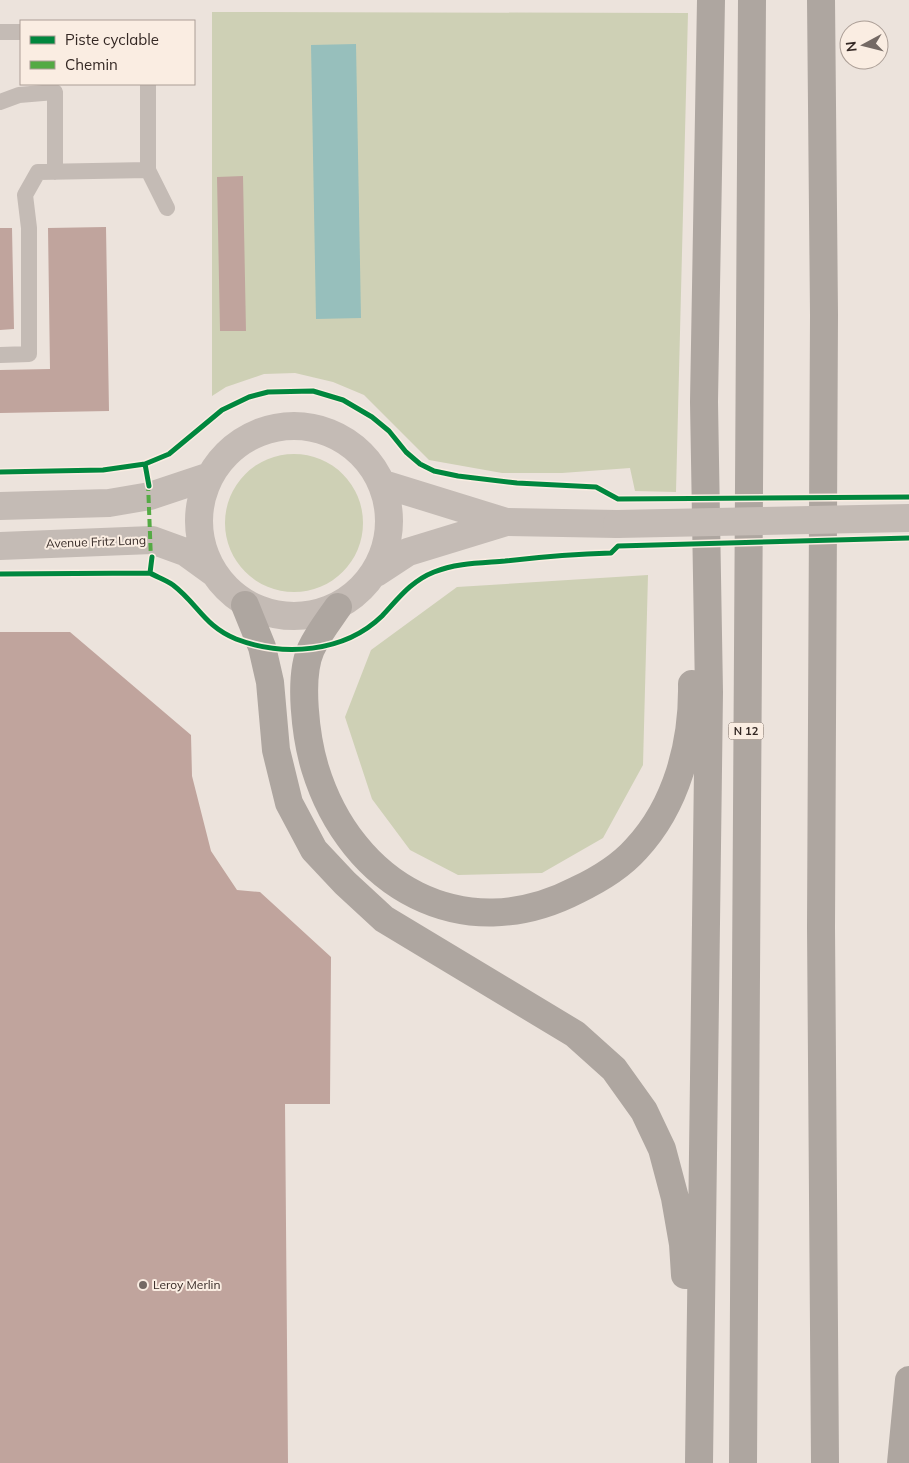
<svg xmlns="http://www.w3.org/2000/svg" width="909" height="1463" font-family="Mulish,sans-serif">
<rect width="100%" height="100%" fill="#ece3dc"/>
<path fill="#ced0b5" d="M212,12L688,13L676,492L635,491L630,468L562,473H502L429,460L364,395L333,382L295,373L264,374L226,387L212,396Z
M225 523a69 69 0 1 1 138 0a69 69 0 1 1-138 0Z
M648,575L643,765L603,838L542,873L458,875L410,850L372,799L345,717L371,650L457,587Z"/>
<path fill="#97bfbc" d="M356,44L361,318L316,319L311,45Z"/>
<path fill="#c0a49d" d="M243,176L246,331H220L217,177Z
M106,227L109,411L0,413V370L50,369L48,228Z
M0,228H12L14,329L0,330Z
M0,632H70L191,735L192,776L211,851L237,890L260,892L331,957L330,1104H285L288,1463H0Z"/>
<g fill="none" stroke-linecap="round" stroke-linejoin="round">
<path stroke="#c4bbb5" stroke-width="16" d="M0,32H21
M148,84V170L167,208
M0,102L19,95L55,92V172
M0,355L29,354V228L25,195L38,172L148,170"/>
<path stroke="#c4bbb5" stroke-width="28" d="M199 521a95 95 0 1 1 190 0a95 95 0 1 1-190 0Z
M383,484L506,522L617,524
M0,506L109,503L150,496L210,476
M0,546L152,540L185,552L214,573
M376,573L408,552L506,522"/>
<path stroke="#aea6a0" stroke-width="28" d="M821,0L824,315L821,927L825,1463
M245,605L262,647L270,682L276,750L289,803L314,850L345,883L384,919L575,1034L614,1069L644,1111L662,1149L675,1198L683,1244L685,1275
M338,607C329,620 318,634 311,649C298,678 306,738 315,768C351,886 463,949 577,890C598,880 620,867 636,849C677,805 693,743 692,684
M699,1463L709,692L704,402L711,0
M743,1463L752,0
M901,1463L909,1380"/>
<path stroke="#c4bbb5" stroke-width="28" d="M617,524L909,518"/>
<path stroke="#54aa44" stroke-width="4" stroke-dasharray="8 4" stroke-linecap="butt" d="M148,483L151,560"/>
<defs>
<path id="cycleway" d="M145,464L169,454L222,410L249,397L268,392L313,391L343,400L372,417L389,431L406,452L420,464L434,471L458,476L517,483L596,487L618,499L909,497
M0,472L103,470L145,464L149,486
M150,573C157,577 166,580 173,585C198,604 204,626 236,639C283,657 344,653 382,616C398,599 411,581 434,572C456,563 481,563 505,561C540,557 575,554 611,553L618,546L909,538
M0,574L150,573L152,557"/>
</defs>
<use href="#cycleway" stroke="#faede2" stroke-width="8"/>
<use href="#cycleway" stroke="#00873e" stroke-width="5"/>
</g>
<circle fill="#746964" stroke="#faede2" stroke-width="2" cx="143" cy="1285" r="5"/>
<g text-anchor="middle" stroke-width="4" stroke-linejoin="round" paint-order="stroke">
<rect fill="#faede2" stroke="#6f635d" stroke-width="1" x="728.5" y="722.5" width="35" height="17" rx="4"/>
<g font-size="11" font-weight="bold" fill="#342824">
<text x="746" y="735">N 12</text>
</g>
<g font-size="12" fill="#342824" stroke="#faede2">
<text transform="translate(96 542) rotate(-2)" y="4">Avenue Fritz Lang</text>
</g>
<g font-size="12" fill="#342824" stroke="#faede2" text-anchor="start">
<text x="153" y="1289">Leroy Merlin</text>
</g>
</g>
<rect x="20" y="20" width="175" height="65" fill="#faede2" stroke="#ab9e96"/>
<rect x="30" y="36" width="25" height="8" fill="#00873e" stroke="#ab9e96"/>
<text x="65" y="45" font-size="15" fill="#342824">Piste cyclable</text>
<rect x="30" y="61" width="25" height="8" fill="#54aa44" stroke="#ab9e96"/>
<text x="65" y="70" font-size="15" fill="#342824">Chemin</text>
<g transform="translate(864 45) rotate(263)"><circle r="24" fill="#faede2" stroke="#ab9e96"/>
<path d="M0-4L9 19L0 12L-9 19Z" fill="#746964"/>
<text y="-8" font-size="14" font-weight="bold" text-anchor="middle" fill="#342824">N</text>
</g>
</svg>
